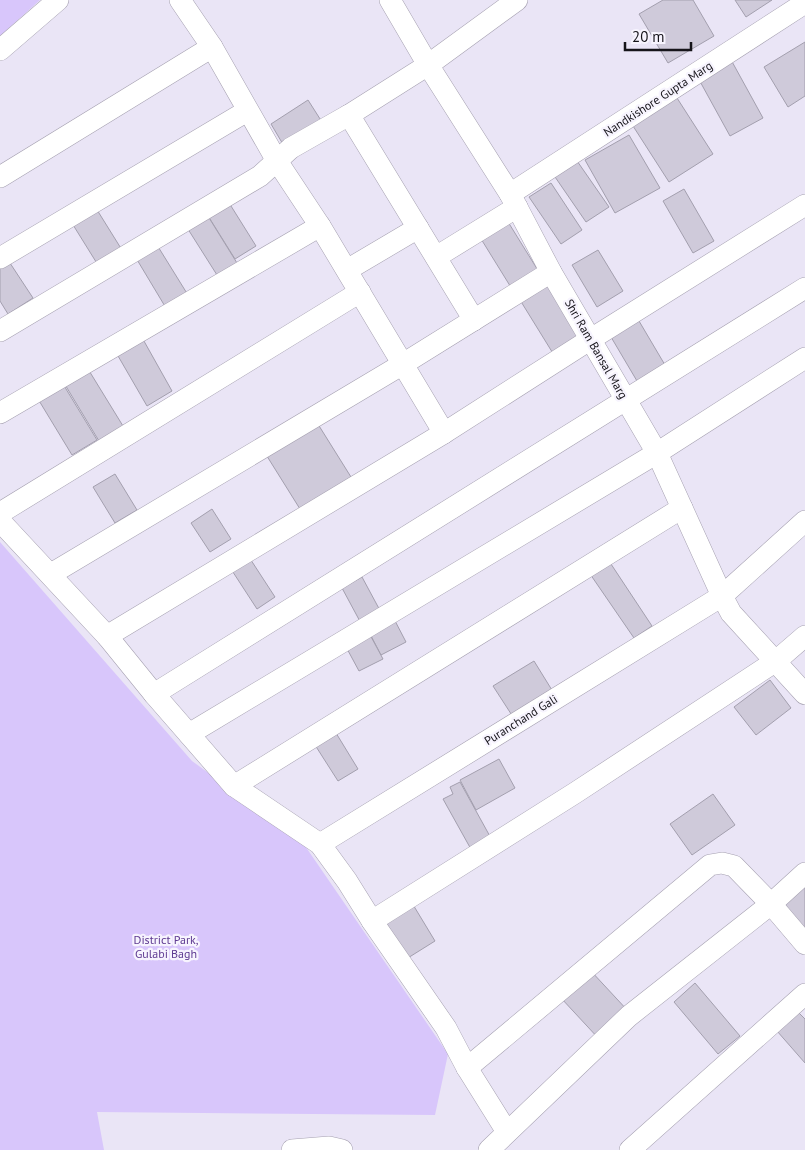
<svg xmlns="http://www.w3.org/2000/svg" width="805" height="1150" viewBox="0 0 805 1150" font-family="'PT Sans',sans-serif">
  <rect width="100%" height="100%" fill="#eae5f6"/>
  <g fill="#d8c6fb">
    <polygon points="0,0 40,0 0,36"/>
    <polygon points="0,542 192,761 301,840 448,1054 435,1115 97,1112 104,1150 0,1150"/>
  </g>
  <g fill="#cfcada" stroke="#a39fae">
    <polygon points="663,0 693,0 714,36 668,63 639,14"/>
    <polygon points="735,0 772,0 746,17"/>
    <polygon points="805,42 805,96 788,107 764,67"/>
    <polygon points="730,58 763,118 730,136 697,76"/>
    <polygon points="677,98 713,154 669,182 633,126"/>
    <polygon points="308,100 322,122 284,146 271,124"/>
    <polygon points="629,135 660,188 615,213 585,160"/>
    <polygon points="575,158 609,207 586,222 553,174"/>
    <polygon points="551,183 582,230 561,244 529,197"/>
    <polygon points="684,189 714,241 693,253 663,201"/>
    <polygon points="226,198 256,246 235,259 205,211"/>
    <polygon points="94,205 122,250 98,265 70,220"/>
    <polygon points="206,213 237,263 217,275 186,226"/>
    <polygon points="505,217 539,272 512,289 478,234"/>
    <polygon points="157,245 188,295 166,308 136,258"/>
    <polygon points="598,250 623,291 597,307 572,265"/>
    <polygon points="6,257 33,298 8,314 0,301 0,261"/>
    <polygon points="546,283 580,338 554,355 520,300"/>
    <polygon points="639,321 665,365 637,381 611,337"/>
    <polygon points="140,334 172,391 147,406 114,349"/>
    <polygon points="88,369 123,426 99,441 64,383"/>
    <polygon points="63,384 97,440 72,455 38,399"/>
    <polygon points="316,421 351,477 300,509 265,453"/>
    <polygon points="115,474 137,510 115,523 93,487"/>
    <polygon points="212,509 231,539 210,552 191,523"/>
    <polygon points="247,554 275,597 257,609 229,566"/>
    <polygon points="607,558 652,626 634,638 588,571"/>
    <polygon points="362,577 383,616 363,627 342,588"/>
    <polygon points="393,617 406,642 381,655 368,630"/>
    <polygon points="369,633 383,659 359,671 345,645"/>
    <polygon points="534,661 555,695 515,720 493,686"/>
    <polygon points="770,680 791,708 756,735 734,707"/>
    <polygon points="336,733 358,769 338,781 315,745"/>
    <polygon points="499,759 515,788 476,810 460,780"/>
    <polygon points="460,782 492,840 472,851 443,799 453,794 450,787"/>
    <polygon points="713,794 735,825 692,855 670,824"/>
    <polygon points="805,886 805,931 783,905"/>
    <polygon points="412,903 435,941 403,961 380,922"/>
    <polygon points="590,970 629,1012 600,1040 561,998"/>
    <polygon points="695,983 740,1036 718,1054 674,1002"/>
    <polygon points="798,1012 805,1019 805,1063 777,1031"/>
  </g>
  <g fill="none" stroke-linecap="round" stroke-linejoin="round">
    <defs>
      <g id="minor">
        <polyline points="180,0 212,47 277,161 320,226 444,433 591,339 805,205"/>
        <polyline points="390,0 428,65 510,194 551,272 657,453 722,596 731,613 805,694"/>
        <polyline points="0,50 58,0"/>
        <polyline points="349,115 474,320"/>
        <polyline points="0,177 212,47"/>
        <polyline points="510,194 805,3"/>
        <polyline points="436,257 517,207"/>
        <polyline points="0,258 247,111"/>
        <polyline points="347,270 418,228"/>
        <polyline points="0,331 260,176 291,148 349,115 428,65 517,0"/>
        <polyline points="0,413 320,226"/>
        <polyline points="0,513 360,292"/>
        <polyline points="0,521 107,636 154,694 234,786 320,844 347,881 372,921 446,1028 467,1068 507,1132"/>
        <polyline points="51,574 403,364 551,272"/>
        <polyline points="107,636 444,433"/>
        <polyline points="154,694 805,288"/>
        <polyline points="189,734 657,453 805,358"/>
        <polyline points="234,786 682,508"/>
        <polyline points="320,844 722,596 805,521"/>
        <polyline points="372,921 575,793 776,661 805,636"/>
        <polyline points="467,1068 710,865 722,863 734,866 771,904 805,944"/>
        <polyline points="292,1150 329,1147 342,1150"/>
        <polyline points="489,1150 629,1016 771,904 805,873"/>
        <polyline points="630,1150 805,994"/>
      </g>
    </defs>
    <use href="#minor" stroke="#a6a1b1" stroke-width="22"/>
    <use href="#minor" stroke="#fff" stroke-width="21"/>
  </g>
  <g text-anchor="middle" stroke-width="4.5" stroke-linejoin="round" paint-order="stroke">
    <g font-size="12" fill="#16141a" stroke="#f7f4fe">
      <text transform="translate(658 99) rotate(-33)" y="4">Nandkishore Gupta Marg</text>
      <text transform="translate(596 349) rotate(60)" y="4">Shri Ram Bansal Marg</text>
      <text transform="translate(521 720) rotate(-32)" y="4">Puranchand Gali</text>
    </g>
    <g font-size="12" fill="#5f3b92" stroke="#f7f4fe">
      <text x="166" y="944">District Park,<tspan x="166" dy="14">Gulabi Bagh</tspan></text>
    </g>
  </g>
  <path d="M625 42v8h66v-8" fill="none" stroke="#16141a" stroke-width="2.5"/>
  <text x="632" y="42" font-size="15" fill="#16141a" stroke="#f7f4fe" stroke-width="4" paint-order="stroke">20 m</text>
</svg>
